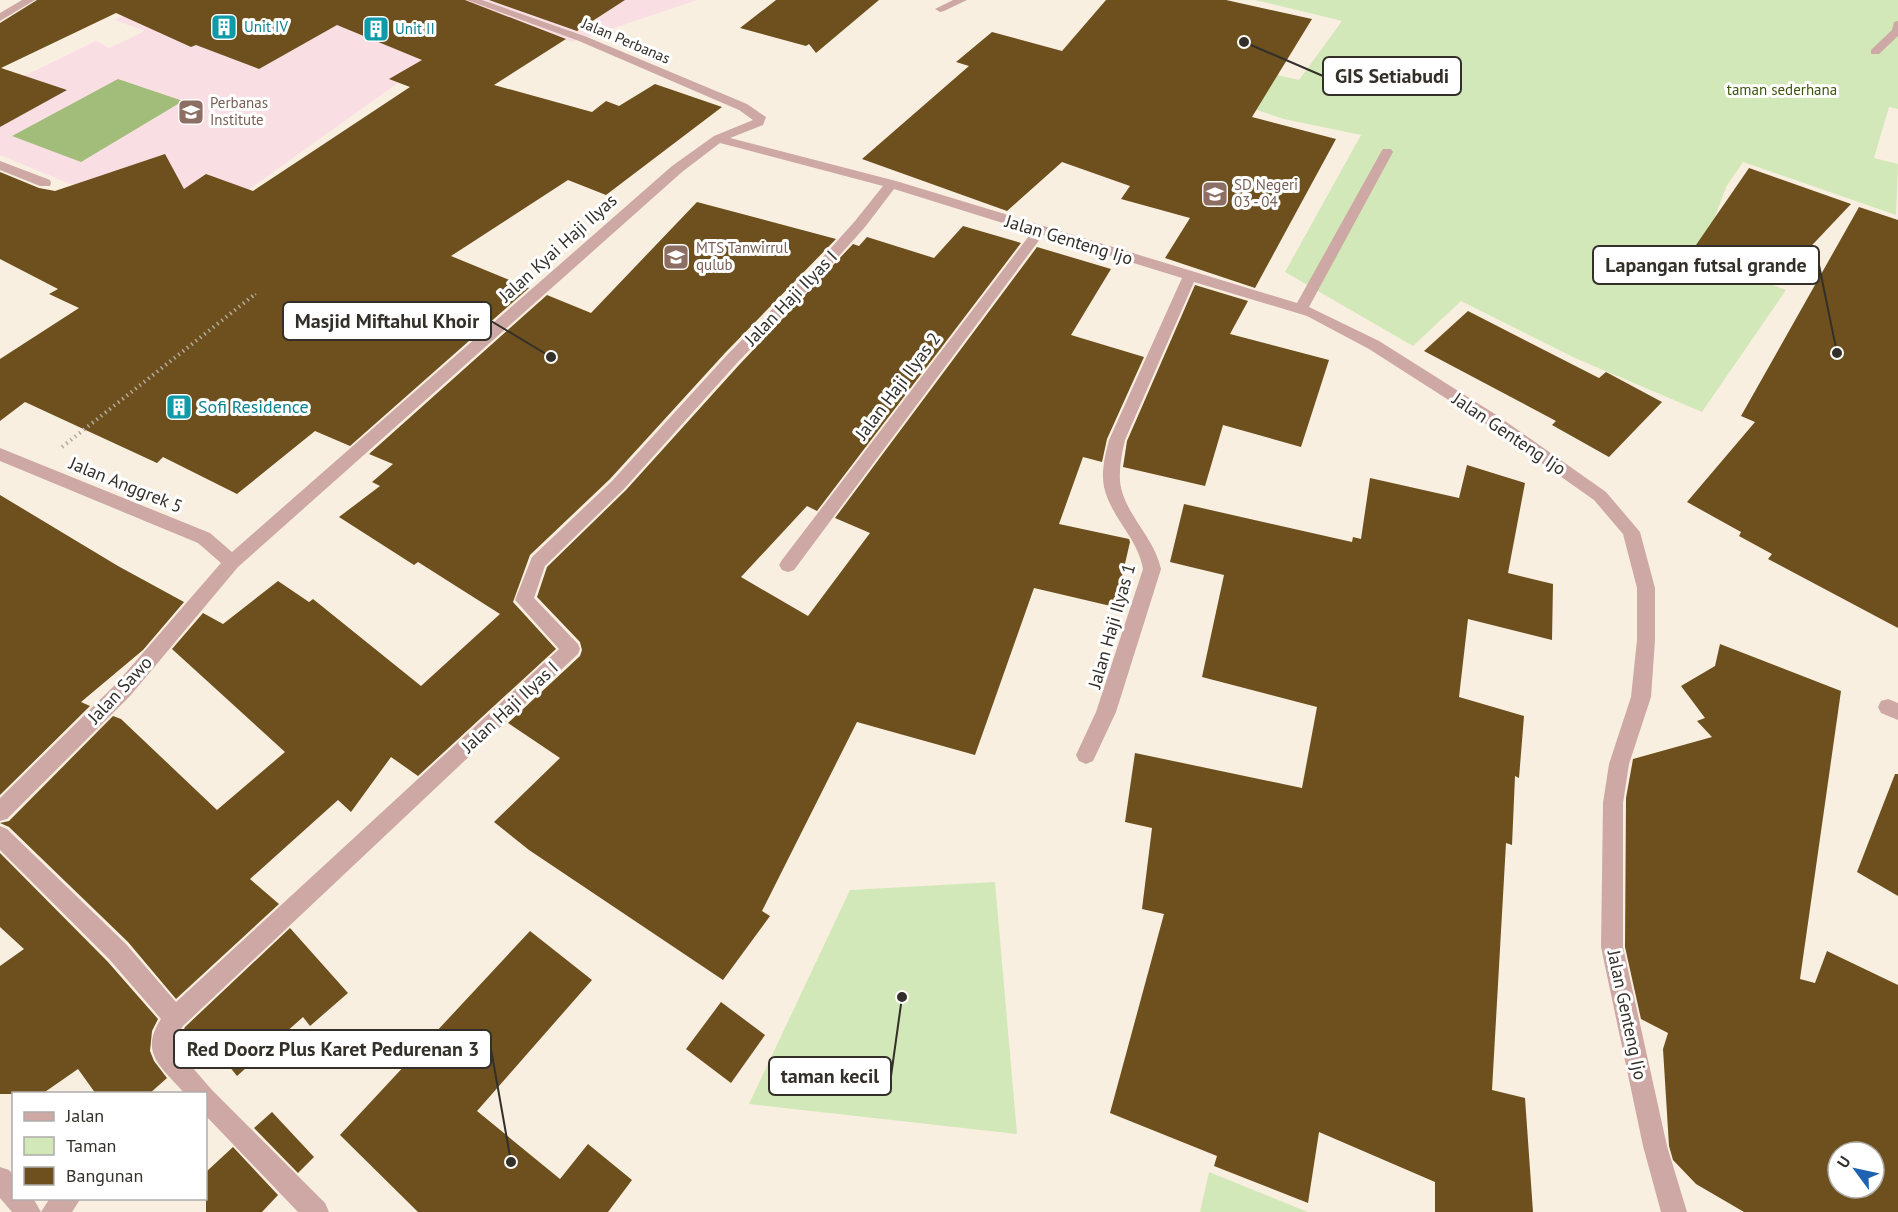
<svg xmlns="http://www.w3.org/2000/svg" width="1898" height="1212" viewBox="0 0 1898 1212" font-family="'PT Sans',sans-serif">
  <rect width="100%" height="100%" fill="#f9efe0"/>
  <polygon fill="#f9dfe4" points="157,0 697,0 572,42 505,21 405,78 188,233 0,155 0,125 5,85 96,41 109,48 145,31 114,20"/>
  <g fill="#d3e8b8">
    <polygon points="1255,0 1898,0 1898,109 1889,107 1874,158 1898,164 1896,215 1743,162 1726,187 1700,257 1786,290 1702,412 1575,358 1461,301 1413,346 1285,272 1361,135 1284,119 1135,70 1150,47 1299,80 1342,21"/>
    <polygon points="995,882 1017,1134 749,1104 850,890"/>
    <polygon points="1209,1172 1308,1212 1200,1212"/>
  </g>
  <polygon fill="#a2bd79" points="118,79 183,101 81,162 12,136"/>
  <g fill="#6d501d" fill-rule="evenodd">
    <polygon points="37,0 465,0 566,39 494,85 592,112 606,101 619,106 655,84 722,107 606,195 568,180 451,256 529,288 350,446 315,431 237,494 163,457 157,463 25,402 0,421 0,359 79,308 49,294 58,289 0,259 0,172 39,188 55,191 165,154 184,189 206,174 253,191 410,87 389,79 422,60 337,25 259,69 196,45 191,47 116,13 1,68 67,90 0,127 0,23"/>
    <polygon points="489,0 625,0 577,31"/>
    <polygon points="776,0 879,0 816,53 809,44 806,46 740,28"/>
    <polygon points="1106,0 1226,0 1312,19 1252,117 1336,139 1255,288 1165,258 1190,218 1121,199 1130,186 1062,162 1007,211 862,159 969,66 956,62 992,32 1062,51"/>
    <polygon points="1749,168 1851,204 1781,278 1696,245"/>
    <polygon points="697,202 836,239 725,353 610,479 530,555 513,602 556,649 418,776 391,757 351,812 338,800 250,879 279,904 176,999 128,942 9,827 0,823 9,821 113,716 121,719 217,810 285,752 172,649 203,613 223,624 278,581 309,602 313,599 421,686 500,614 418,562 414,565 339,517 380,486 372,482 393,464 369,454 547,295 591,313"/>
    <polygon points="1859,207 1898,220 1898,628 1768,559 1772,554 1739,536 1741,532 1687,502 1755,422 1741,416"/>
    <polygon points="963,226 1021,243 817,511 807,506 741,577 808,616 870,533 835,518 1037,247 1111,269 1071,335 1144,357 1107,439 1102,462 1083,457 1059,524 1129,539 1130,542 1115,607 1034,588 975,755 857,722 762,911 770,916 723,980 529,850 494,822 560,758 508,723 580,656 582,650 580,642 537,597 547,567 626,490 739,365 853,244 859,246 867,237 934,258"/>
    <polygon points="1195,285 1248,301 1230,334 1329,360 1301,447 1223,425 1205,486 1123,467 1127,441"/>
    <polygon points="1468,311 1599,378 1606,372 1662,402 1609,457 1552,425 1556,421 1424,351"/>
    <polygon points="1467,465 1525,483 1508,573 1553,584 1552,640 1468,619 1459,697 1524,716 1519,778 1515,776 1512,845 1506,843 1492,1090 1525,1098 1533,1212 1435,1212 1435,1182 1319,1132 1308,1203 1214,1166 1217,1156 1110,1113 1164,914 1142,909 1152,828 1125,822 1135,753 1302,788 1317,707 1202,677 1224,575 1170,562 1184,504 1352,542 1353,537 1361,539 1370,478 1459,498"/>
    <polygon points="0,495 118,566 184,602 143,650 81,702 90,706 0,795"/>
    <path d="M1720,644l121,47 -41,288 15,4 12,-32 71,34v227h-154l-48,-28 -23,-24 -4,-14 -6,-97 5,-16 -27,-14 -16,-72 1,-149 7,-39 79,-22 -15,-16 8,-3 -24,-32 34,-20zM1838,1152h36v36h-36z"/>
    <polygon points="1895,774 1898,774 1898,896 1857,872"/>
    <polygon points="0,853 108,962 158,1019 152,1031 150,1051 154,1061 167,1078 149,1094 96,1094 78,1069 42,1094 0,1094 0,966 24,949 0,927"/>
    <polygon points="290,928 348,993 310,1026 303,1017 237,1076 209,1041 188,1059 176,1045 185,1027"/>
    <polygon points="530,931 592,980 477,1111 560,1179 588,1144 632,1180 608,1212 418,1212 340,1135"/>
    <polygon points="721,1002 765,1035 731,1083 686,1049"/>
    <polygon points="272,1112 314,1157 298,1173 254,1128"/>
    <polygon points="233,1147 278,1195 262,1212 206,1212 206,1172"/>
  </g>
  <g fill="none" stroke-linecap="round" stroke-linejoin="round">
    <polyline stroke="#b2aa9e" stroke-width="2" stroke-dasharray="1 3" stroke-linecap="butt" points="252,297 256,294"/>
    <polyline stroke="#b2aa9e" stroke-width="4" stroke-dasharray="1.5 4" stroke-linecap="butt" points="62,447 254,295"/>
    <g fill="#cda8a4" fill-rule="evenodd">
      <polygon points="953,0 967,0 944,11 940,12 935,9"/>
      <polygon points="1898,21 1898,36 1879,54 1871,54 1871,50 1892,30 1894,22"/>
    </g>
    <g fill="#cda8a4" fill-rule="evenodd">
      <polygon points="22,0 35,0 0,21 0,13"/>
      <path d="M467,0h15l105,37 160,67 19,13 -3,8 -33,13 166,43 401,122 84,-151 2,-3h8l2,3 -84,155 70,34 119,75 108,76 34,40 15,56v52l-4,57 -22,67 -6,39v144l44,199 20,66h-26l-18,-66 -42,-199 2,-144 6,-39 22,-67 6,-57v-52l-14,-54 -29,-34 -108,-76 -117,-75 -62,-33 -113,-34 -69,158c-3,13 -6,27 -5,41 3,32 34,55 41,88l-45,143 -23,49 -7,3 -7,-3 -3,-6 20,-43 47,-143c-5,-31 -32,-51 -39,-82 -3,-15 1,-32 5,-47l73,-162 -139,-43 -249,335 -6,2 -6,-2 -3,-5 3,-5 250,-328 -138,-43 -29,38 -42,47 -86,89 -113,126 -79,77 -11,32 44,46 2,5 -2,5 -395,372 -8,13 -1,7 37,43 114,114 4,9h-31l-92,-96v-22h-21c-22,-26 -47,-40 -24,-75l-51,-59 -110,-110v-24l7,3 119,115 50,58 383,-353 -44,-49 17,-43 80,-76 115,-126 86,-87 42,-47 28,-35 -163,-43 -38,29 -444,395 -108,129 -123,123 -7,2v-23l116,-114 105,-121 -23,-20 -198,-82v-13l210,85 22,19 440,-386 42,-30 39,-16 -14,-10 -160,-69z"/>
      <polygon points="0,161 50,180 51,183 50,186 40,186 0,170"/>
      <polygon points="1888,699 1898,703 1898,720 1881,713 1878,707 1881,701"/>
      <polygon points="0,1167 9,1170 14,1176 14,1198 33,1198 41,1212 12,1212 0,1198"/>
      <polygon points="50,1198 81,1198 72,1212 41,1212"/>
    </g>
  </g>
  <defs>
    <symbol id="building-square" viewBox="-11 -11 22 22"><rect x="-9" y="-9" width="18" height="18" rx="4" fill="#0f9aa8" stroke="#fff"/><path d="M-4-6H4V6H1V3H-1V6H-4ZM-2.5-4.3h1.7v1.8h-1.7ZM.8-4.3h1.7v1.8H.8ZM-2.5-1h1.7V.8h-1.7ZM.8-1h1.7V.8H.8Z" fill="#fff"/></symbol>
    <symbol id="university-square" viewBox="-11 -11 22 22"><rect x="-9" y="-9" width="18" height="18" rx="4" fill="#8d6e63" stroke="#fff"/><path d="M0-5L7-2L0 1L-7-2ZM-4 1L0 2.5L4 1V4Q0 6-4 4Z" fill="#fff"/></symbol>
    <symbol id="school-square" viewBox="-11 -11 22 22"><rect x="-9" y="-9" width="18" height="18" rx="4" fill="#8d6e63" stroke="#fff"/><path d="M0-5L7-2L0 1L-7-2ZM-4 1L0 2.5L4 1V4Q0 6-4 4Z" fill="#fff"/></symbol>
  </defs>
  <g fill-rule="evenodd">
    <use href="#building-square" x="209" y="12" width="30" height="30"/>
    <use href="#building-square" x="361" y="14" width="30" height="30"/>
    <use href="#university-square" x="176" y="97" width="30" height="30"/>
    <use href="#school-square" x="1200" y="179" width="30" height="30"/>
    <use href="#school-square" x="661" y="242" width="30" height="30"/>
    <use href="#building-square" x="164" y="392" width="30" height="30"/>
  </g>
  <g text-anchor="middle" stroke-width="6" stroke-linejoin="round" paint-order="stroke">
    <g font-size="15" fill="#0d838f" stroke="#fff" text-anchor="start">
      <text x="244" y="32">Unit IV</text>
      <text x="395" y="34">Unit II</text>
    </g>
    <g font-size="15" fill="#332f29" stroke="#fff">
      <text transform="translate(626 41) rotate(23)" y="5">Jalan Perbanas</text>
    </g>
    <g font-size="15" fill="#3e5609" stroke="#fff">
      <text x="1782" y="95">taman sederhana</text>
    </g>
    <g font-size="15" fill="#785e54" stroke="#fff" text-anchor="start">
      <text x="210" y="108">Perbanas<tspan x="210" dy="17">Institute</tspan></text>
      <text x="1234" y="190">SD Negeri<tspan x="1234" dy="17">03 - 04</tspan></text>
      <text x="696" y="253">MTS Tanwirrul<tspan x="696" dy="17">qulub</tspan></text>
    </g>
    <g font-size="18" fill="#332f29" stroke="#fff">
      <text transform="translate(1069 240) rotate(17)" y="6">Jalan Genteng Ijo</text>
      <text transform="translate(558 248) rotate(-42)" y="6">Jalan Kyai Haji Ilyas</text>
      <text transform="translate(791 298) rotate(-46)" y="6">Jalan Haji Ilyas I</text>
      <text transform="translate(898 386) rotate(-53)" y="6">Jalan Haji Ilyas 2</text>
      <text transform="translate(1509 434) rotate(34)" y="6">Jalan Genteng Ijo</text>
      <text transform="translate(126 485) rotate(22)" y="6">Jalan Anggrek 5</text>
      <text transform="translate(1112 626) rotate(-74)" y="6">Jalan Haji Ilyas 1</text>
      <text transform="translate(120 690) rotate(-47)" y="6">Jalan Sawo</text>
      <text transform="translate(510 707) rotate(-43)" y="6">Jalan Haji Ilyas I</text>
      <text transform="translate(1627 1015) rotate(78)" y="6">Jalan Genteng Ijo</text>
    </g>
    <g font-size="18" fill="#0d838f" stroke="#fff" text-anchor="start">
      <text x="198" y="413">Sofi Residence</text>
    </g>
  </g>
  <path fill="none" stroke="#332f29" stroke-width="2" d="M1244 42L1323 76M1837 353L1819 265M551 357L491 321M511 1162L491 1049M902 997L891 1076"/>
  <g fill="#332f29" stroke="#fff" stroke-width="2">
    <circle cx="1244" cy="42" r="6"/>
    <circle cx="1837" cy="353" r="6"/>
    <circle cx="551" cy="357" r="6"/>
    <circle cx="511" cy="1162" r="6"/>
    <circle cx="902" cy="997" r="6"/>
  </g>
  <g fill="#fff" stroke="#332f29" stroke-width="2">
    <rect x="1323" y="57" width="138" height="38" rx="6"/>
    <rect x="1593" y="246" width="226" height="38" rx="6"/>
    <rect x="283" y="302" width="208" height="38" rx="6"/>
    <rect x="174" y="1030" width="317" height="38" rx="6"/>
    <rect x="769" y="1057" width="122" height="38" rx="6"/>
  </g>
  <g font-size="20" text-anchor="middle" font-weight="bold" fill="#332f29">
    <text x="1392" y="83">GIS Setiabudi</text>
    <text x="1706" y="272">Lapangan futsal grande</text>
    <text x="387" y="328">Masjid Miftahul Khoir</text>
    <text x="333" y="1056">Red Doorz Plus Karet Pedurenan 3</text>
    <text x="830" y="1083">taman kecil</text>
  </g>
  <rect x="12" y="1092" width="195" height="108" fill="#ffffff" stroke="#adaca9" stroke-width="1.5"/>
  <rect x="24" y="1112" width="30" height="9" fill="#cda8a4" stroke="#adaca9" stroke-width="1.5"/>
  <text x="66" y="1122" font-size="18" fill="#332f29">Jalan</text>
  <rect x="24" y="1137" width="30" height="18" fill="#d3e8b8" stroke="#adaca9" stroke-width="1.5"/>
  <text x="66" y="1152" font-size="18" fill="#332f29">Taman</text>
  <rect x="24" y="1167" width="30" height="18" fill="#6d501d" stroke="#adaca9" stroke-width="1.5"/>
  <text x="66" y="1182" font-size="18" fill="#332f29">Bangunan</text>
  <g transform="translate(1856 1170) rotate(303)"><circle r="28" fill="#ffffff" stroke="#adaca9" stroke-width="1.5"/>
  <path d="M0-4.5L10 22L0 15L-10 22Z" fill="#1f62b2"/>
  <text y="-9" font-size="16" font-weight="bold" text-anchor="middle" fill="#332f29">U</text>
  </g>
</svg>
